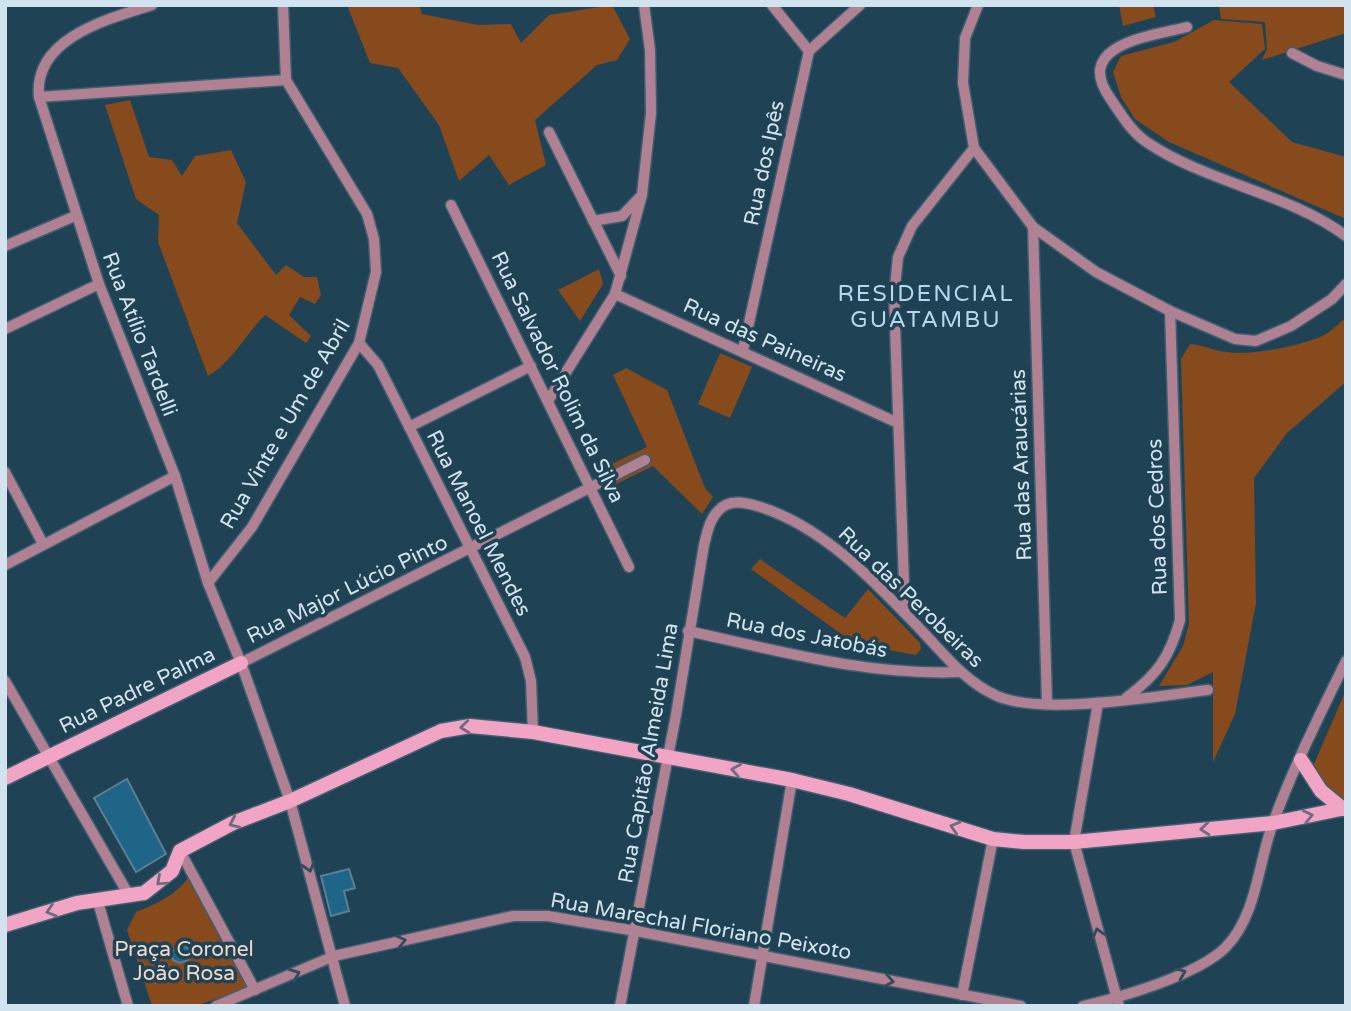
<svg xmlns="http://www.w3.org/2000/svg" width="1351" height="1011" viewBox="0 0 1351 1011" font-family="'Varela Round',sans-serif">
  <rect width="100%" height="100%" fill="#1f4254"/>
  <g fill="#874a1d">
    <polygon points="347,5 419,5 422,14 478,25 511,24 521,43 549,15 612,5 630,39 617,60 597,65 535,120 546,165 509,185 489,155 459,181 439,125 398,68 370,63"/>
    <polygon points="1119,5 1153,5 1156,17 1123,26"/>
    <polygon points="1219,5 1346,5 1346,33 1262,60 1267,49 1265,22 1221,19"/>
    <polygon points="1214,20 1262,24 1265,49 1229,82 1292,142 1346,157 1346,219 1169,142 1135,119 1121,97 1113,72 1121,56 1174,42"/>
    <path d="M130,100l19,57 23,3 10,16 13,-20 36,-6 15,32 -9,41 39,52 10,-10 18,12h13l4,18 -6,9 -15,-7 -11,18 22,21 -5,7 -41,-28c-20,20 -33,47 -57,61l-50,-134 1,-27 -23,-16 -31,-94z"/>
    <polygon points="599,269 603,284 580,321 558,290"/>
    <path d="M1346,318v64l-59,51 -33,45 2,125 -21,111 -22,48v-90l-26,13 -28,1 24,-40 6,-22 -8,-265 9,-15c14,1 24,7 37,8 23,4 83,-7 102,-20 6,-4 11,-10 17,-14z"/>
    <polygon points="720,353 752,367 730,418 698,404"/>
    <polygon points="626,368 667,390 705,488 713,497 702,514 653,466 604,490 595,472 647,447 613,375"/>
    <polygon points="760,559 845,618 868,589 920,643 921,649 916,655 855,644 751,569"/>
    <polygon points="1346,690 1346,800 1337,800 1311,771"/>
    <path d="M189,877l61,110 -54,19h-44l-25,-76 9,-18c20,-8 40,-17 53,-35z"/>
  </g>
  <g fill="#1e6587" stroke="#5a7e92" stroke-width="2">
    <polygon points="127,779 166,854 136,872 94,798"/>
    <polygon points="349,869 355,888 344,891 349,911 331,916 321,876"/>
    <polygon points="180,946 186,947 191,953 188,960 180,963 173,960 171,952"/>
  </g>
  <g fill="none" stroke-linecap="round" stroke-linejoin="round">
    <defs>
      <g id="street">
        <path d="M152,5c-44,14 -119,33 -113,92l60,187 76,192 33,107 33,80 49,138 55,205"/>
        <polyline points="772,5 809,51"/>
        <polyline points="978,5 965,38 963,83 974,148 1033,227 1096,272 1170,311 1235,339 1256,341 1291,326 1332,299 1346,284"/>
        <path d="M1187,27c-35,9 -115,17 -77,71 11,16 21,34 38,45 58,39 142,51 198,93"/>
        <polyline points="1292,53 1317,66 1346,75"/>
        <polyline points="39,97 286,80"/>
        <polyline points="549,132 621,276"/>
        <polyline points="451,205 629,567"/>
        <polyline points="593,221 622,216 640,197"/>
        <polyline points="1033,227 1047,702"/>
        <polyline points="5,246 75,216"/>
        <polyline points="615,294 898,423"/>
        <polyline points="5,329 99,284"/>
        <polyline points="359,343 378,365 525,657 531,681 533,732"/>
        <polyline points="743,350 809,51 860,5"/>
        <polyline points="548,401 615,294 642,195 651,113 650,50 644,5"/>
        <polyline points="409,427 531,366"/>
        <polyline points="5,472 43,544"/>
        <polyline points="5,565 175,476"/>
        <polyline points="208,583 252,527 359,343 376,272 374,239 367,214 286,80 283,5"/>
        <polyline points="905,613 894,296 898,257 912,226 974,148"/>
        <path d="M688,631c91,20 180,45 273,41"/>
        <polyline points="241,663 645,460"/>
        <polyline points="5,681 130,897"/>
        <path d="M1126,698c31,-23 44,-41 54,-78l-10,-309"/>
        <polyline points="1098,703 1074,842 1119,1006"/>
        <polyline points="180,851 255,990"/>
        <polyline points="98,902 128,1006"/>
        <polyline points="962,995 993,839"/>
        <polyline points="216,1006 334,956 513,916 548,916 636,931 1021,1006"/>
        <path d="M620,1006l56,-291 28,-170c3,-11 5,-25 14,-34 10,-12 26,-9 39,-5 65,19 118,76 164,124 23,24 44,52 76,66 46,20 160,0 211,-6"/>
        <polyline points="754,1006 792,780"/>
        <path d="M1083,1006c39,-9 115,-31 143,-59 31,-32 32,-84 47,-124 20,-55 47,-109 73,-162"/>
      </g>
      <g id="secondary">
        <polyline points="1301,760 1321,791 1343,809"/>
        <polyline points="5,778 241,663"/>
        <polyline points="5,925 77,903 144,893 172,871 180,851 233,823 290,801 441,731 470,726 533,732 792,780 849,794 993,839 1024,842 1074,842 1273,823 1346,808"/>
      </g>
    </defs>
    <use href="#street" stroke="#3f5f70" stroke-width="13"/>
    <use href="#secondary" stroke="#3f5f70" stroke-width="17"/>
    <use href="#street" stroke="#b08093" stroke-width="10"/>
    <use href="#secondary" stroke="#f1a4c3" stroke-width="14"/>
  </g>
  <defs><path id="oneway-chevron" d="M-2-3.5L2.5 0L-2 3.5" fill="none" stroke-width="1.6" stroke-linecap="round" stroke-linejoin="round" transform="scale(1.75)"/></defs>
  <g stroke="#736980">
    <use href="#oneway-chevron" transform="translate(465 727) rotate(174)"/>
    <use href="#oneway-chevron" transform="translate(736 770) rotate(-170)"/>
    <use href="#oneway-chevron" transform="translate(1308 816) rotate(-12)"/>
    <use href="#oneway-chevron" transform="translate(234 823) rotate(156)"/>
    <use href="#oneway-chevron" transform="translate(955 827) rotate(-163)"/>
    <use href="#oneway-chevron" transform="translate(1205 829) rotate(175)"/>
    <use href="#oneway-chevron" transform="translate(161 881) rotate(138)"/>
    <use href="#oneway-chevron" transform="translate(51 911) rotate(163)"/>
  </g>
  <g stroke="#354b5d">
    <use href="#oneway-chevron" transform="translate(309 867) rotate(74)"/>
    <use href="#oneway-chevron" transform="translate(1098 933) rotate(-106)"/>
    <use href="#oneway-chevron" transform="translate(401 941) rotate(-13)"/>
    <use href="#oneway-chevron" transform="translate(1181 973) rotate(-22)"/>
    <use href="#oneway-chevron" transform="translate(295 974) rotate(-22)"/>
    <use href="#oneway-chevron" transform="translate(889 981) rotate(11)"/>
  </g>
  <g text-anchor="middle" stroke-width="7" stroke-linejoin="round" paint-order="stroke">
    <g font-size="21" fill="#d0e3ee" stroke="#1f4254">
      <text transform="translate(764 163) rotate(-78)" y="7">Rua dos Ipês</text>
      <text transform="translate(140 334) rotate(69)" y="7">Rua Atílio Tardelli</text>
      <text transform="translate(765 340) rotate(24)" y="7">Rua das Paineiras</text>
      <text transform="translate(558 377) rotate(64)" y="7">Rua Salvador Rolim da Silva</text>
      <text transform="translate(285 424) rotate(-60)" y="7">Rua Vinte e Um de Abril</text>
      <text transform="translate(1021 465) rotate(-92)" y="7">Rua das Araucárias</text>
      <text transform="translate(1157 517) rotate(-92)" y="7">Rua dos Cedros</text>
      <text transform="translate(479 523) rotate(63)" y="7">Rua Manoel Mendes</text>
      <text transform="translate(347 589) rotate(-26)" y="7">Rua Major Lúcio Pinto</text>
      <text transform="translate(911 597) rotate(44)" y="7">Rua das Perobeiras</text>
      <text transform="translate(807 635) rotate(11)" y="7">Rua dos Jatobás</text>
      <text transform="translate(137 690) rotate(-26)" y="7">Rua Padre Palma</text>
      <text transform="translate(648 753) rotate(-80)" y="7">Rua Capitão Almeida Lima</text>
      <text transform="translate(701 926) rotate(10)" y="7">Rua Marechal Floriano Peixoto</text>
    </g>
    <g font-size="21" fill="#f2d9c9" stroke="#1f4254">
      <text x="184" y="956">Praça Coronel<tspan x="184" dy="24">João Rosa</tspan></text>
    </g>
    <g font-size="23" letter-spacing="2" fill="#b3d9ef" stroke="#1f4254">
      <text x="926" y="301">RESIDENCIAL<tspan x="926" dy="26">GUATAMBU</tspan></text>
    </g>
  </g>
  <rect width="1351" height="1011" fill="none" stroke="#d0e3ee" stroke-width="14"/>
</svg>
